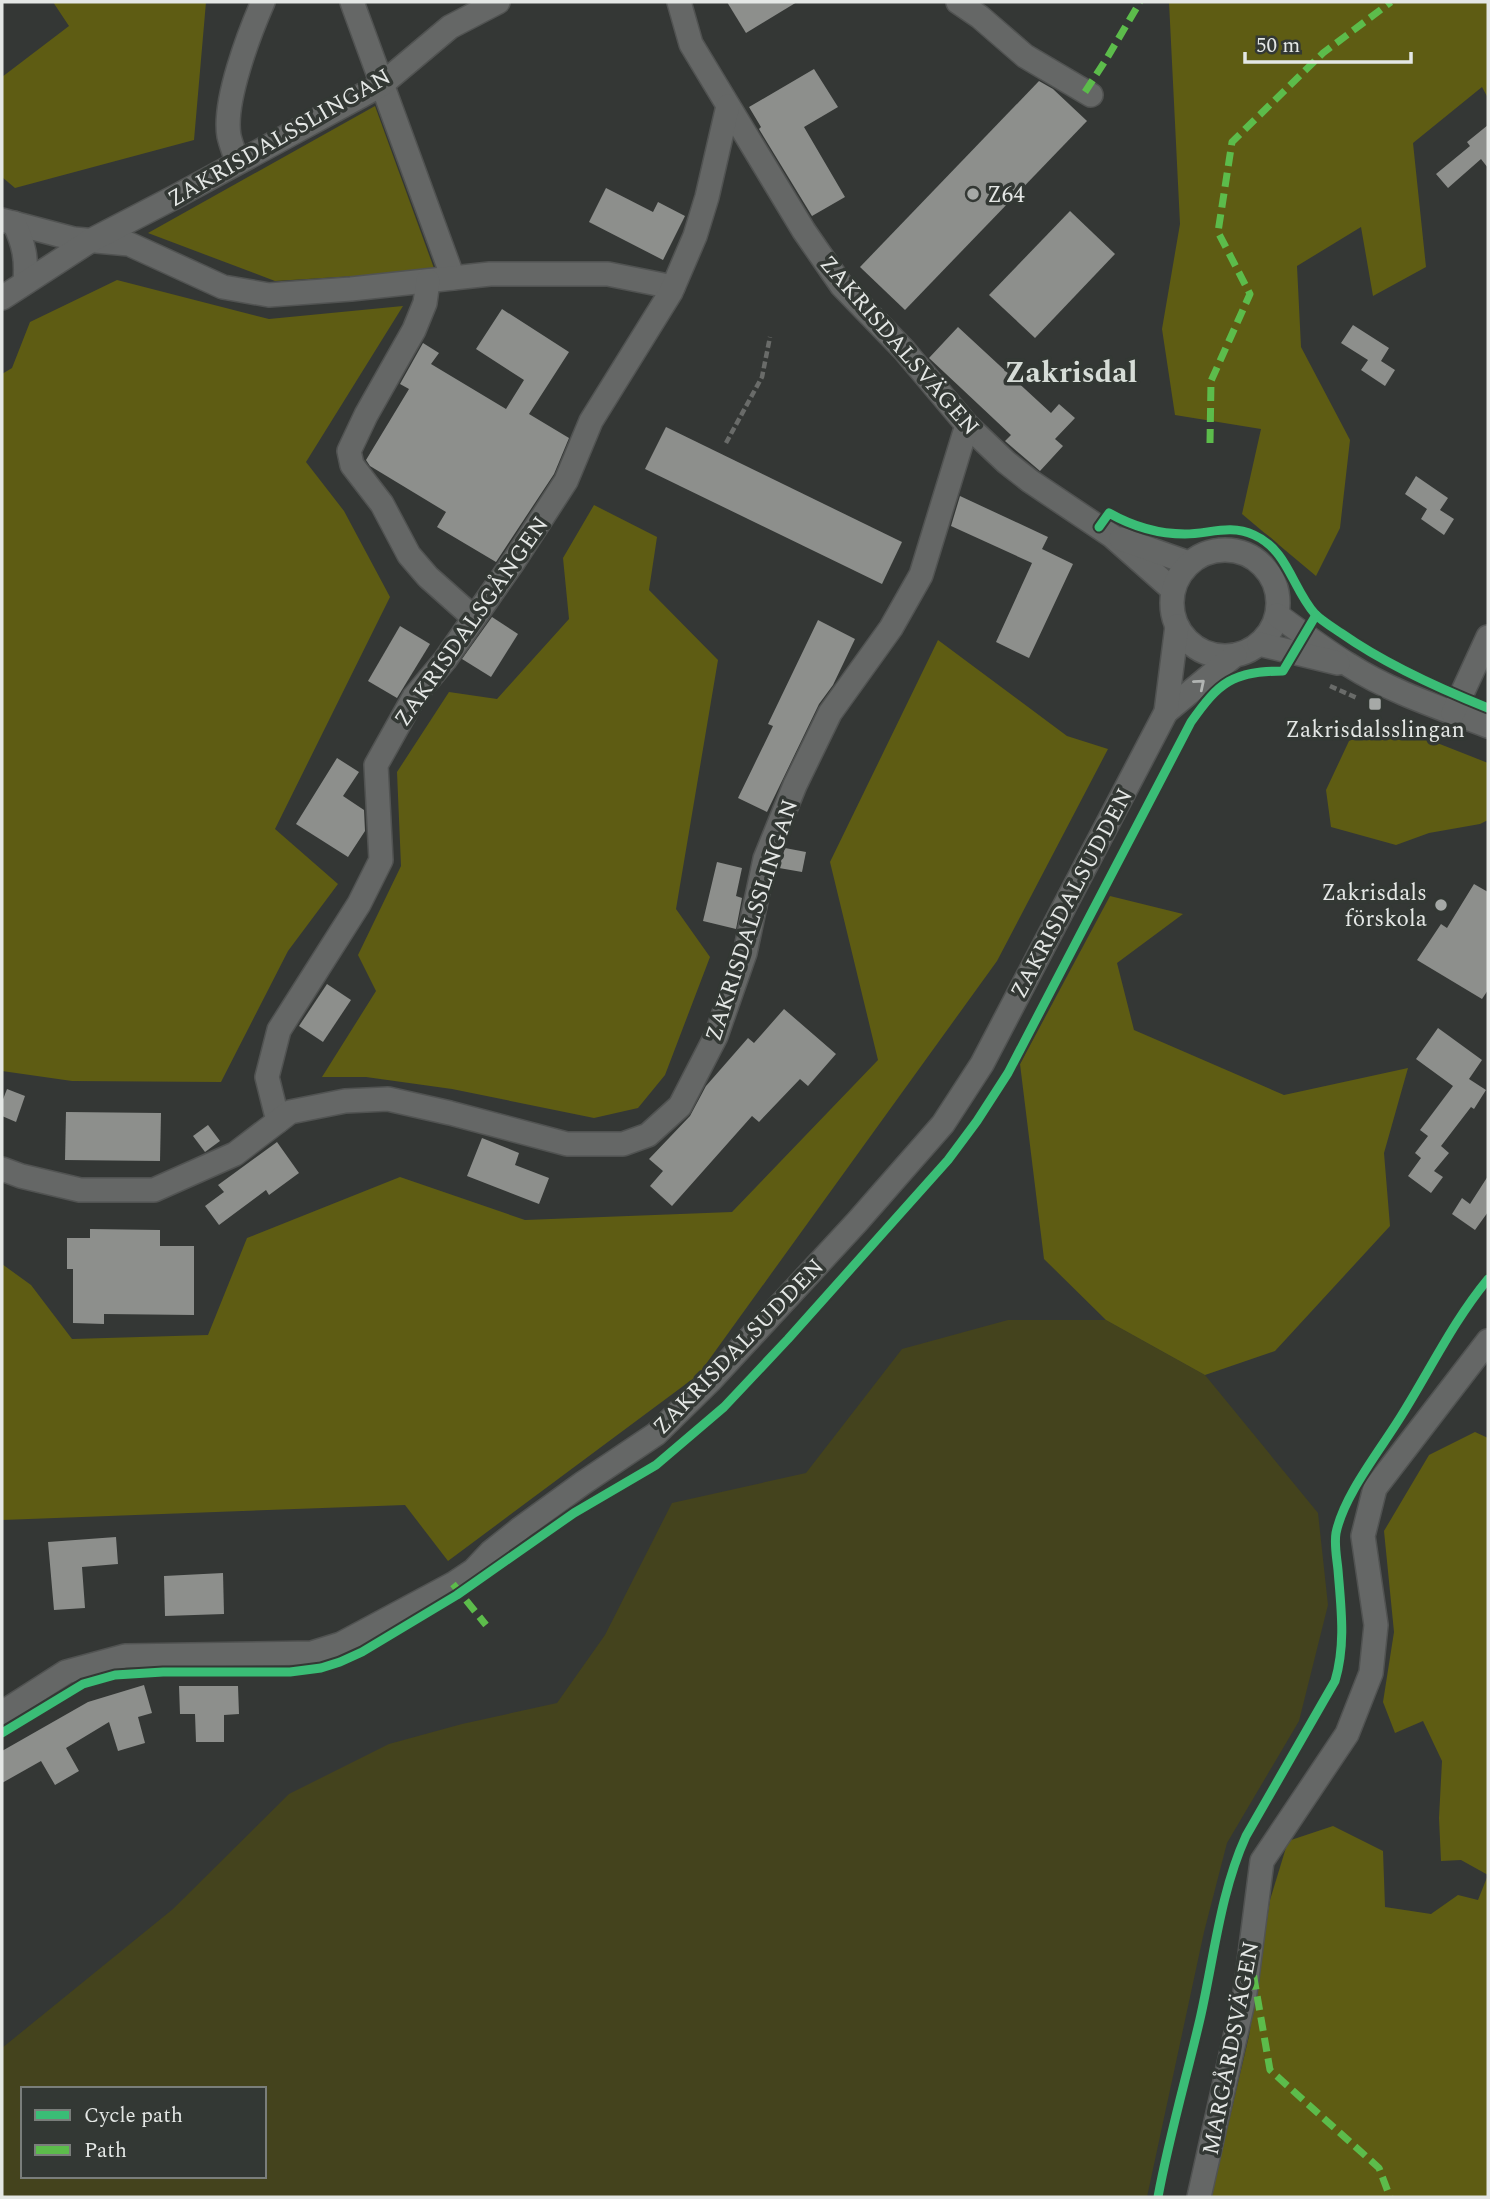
<svg xmlns="http://www.w3.org/2000/svg" width="1490" height="2199" viewBox="0 0 1490 2199" font-family="Spectral,serif">
  <rect width="100%" height="100%" fill="#343735"/>
  <path fill="#44431d" fill-rule="evenodd" d="M1008,1320h98l99,55 113,138 10,92 -29,116 -72,122 -23,89 -57,265h-1145v-149l171,-139 116,-115 100,-50 73,-20 95,-21 48,-68 67,-132 134,-30 96,-124zM23,2089h241v87h-241z"/>
  <g fill="#5e5c13">
    <polygon points="53,2 206,2 194,140 15,188 2,177 2,77 69,26"/>
    <polygon points="1169,2 1488,2 1488,98 1482,87 1413,143 1426,267 1373,296 1361,227 1297,266 1301,347 1350,440 1340,528 1316,576 1242,514 1261,429 1175,415 1162,329 1180,224"/>
    <polygon points="375,106 435,271 275,281 148,233"/>
    <polygon points="117,280 269,319 403,306 306,462 344,511 390,597 275,829 338,884 288,951 221,1082 72,1081 2,1071 2,374 12,368 30,322"/>
    <polygon points="594,505 657,537 649,590 718,660 676,909 710,957 665,1075 638,1108 594,1118 452,1089 366,1077 322,1077 376,991 358,955 401,866 397,772 449,692 497,699 569,619 563,558"/>
    <polygon points="938,640 1067,736 1108,749 997,961 698,1375 448,1561 405,1505 2,1520 2,1264 31,1285 72,1339 208,1335 247,1238 400,1177 525,1220 732,1212 878,1060 830,862"/>
    <polygon points="1389,724 1488,763 1488,820 1480,824 1429,833 1396,845 1331,827 1326,790 1349,741"/>
    <polygon points="1110,896 1183,914 1117,963 1134,1030 1284,1095 1408,1068 1384,1153 1390,1226 1275,1351 1205,1375 1106,1320 1044,1259 1020,1064"/>
    <polygon points="1475,1432 1488,1438 1488,1875 1461,1860 1441,1861 1439,1818 1442,1761 1423,1721 1395,1733 1383,1702 1394,1632 1384,1531 1429,1455"/>
    <polygon points="1333,1826 1383,1851 1385,1907 1431,1914 1458,1895 1478,1900 1488,1875 1488,2197 1211,2197 1249,2036 1270,1900 1288,1841"/>
  </g>
  <g fill="#8d8f8c">
    <polygon points="727,2 797,2 746,33"/>
    <polygon points="814,69 838,107 804,127 845,197 812,216 759,129 761,127 749,107"/>
    <polygon points="1039,81 1053,89 1087,121 905,310 860,267"/>
    <polygon points="1488,125 1488,168 1481,159 1448,188 1436,174 1470,146 1467,142"/>
    <polygon points="606,188 653,212 658,202 685,216 663,260 589,222"/>
    <polygon points="1070,211 1115,254 1035,338 989,295"/>
    <polygon points="502,309 569,352 529,414 569,438 554,474 496,562 437,527 446,512 370,466 366,460 409,389 400,384 423,343 439,353 431,364 506,409 524,380 476,349"/>
    <polygon points="1353,325 1389,348 1381,361 1395,370 1385,386 1361,370 1368,360 1341,343"/>
    <polygon points="958,327 1051,413 1059,404 1075,418 1055,439 1063,446 1040,471 1005,441 1011,435 929,358"/>
    <polygon points="666,427 902,542 882,584 645,469"/>
    <polygon points="1416,476 1448,498 1440,510 1454,519 1444,535 1421,519 1427,509 1405,494"/>
    <polygon points="960,496 1048,537 1042,549 1073,564 1029,658 996,642 1032,563 951,526"/>
    <polygon points="492,617 518,634 491,677 462,659"/>
    <polygon points="818,620 855,639 833,685 819,704 767,812 738,798 773,726 768,724"/>
    <polygon points="400,626 430,644 397,698 368,681"/>
    <polygon points="337,758 359,772 343,796 364,810 365,831 348,857 296,824"/>
    <polygon points="785,848 806,852 802,872 779,868"/>
    <polygon points="717,862 742,868 736,896 742,898 736,929 703,921"/>
    <polygon points="1474,884 1488,892 1488,990 1482,999 1417,960 1441,924 1447,928"/>
    <polygon points="327,984 351,1000 323,1042 299,1026"/>
    <polygon points="784,1009 836,1054 808,1086 800,1079 759,1122 752,1116 672,1206 650,1186 663,1171 649,1159 690,1116 706,1086 748,1038 754,1043"/>
    <polygon points="1438,1028 1482,1060 1469,1079 1486,1090 1474,1109 1471,1107 1441,1146 1449,1153 1434,1171 1443,1177 1431,1193 1408,1176 1421,1158 1415,1153 1428,1136 1420,1130 1453,1086 1416,1059"/>
    <polygon points="7,1089 25,1096 16,1122 2,1116 2,1102"/>
    <polygon points="66,1112 161,1113 160,1161 65,1160"/>
    <polygon points="208,1125 220,1141 205,1152 193,1136"/>
    <polygon points="482,1138 519,1153 515,1165 549,1178 539,1204 467,1176"/>
    <polygon points="277,1142 299,1173 269,1195 266,1190 219,1225 205,1206 224,1192 218,1185"/>
    <polygon points="1488,1176 1488,1212 1475,1230 1452,1214 1462,1198 1470,1204"/>
    <polygon points="90,1229 160,1230 160,1246 194,1246 194,1315 104,1314 104,1324 73,1323 73,1269 67,1269 67,1238 90,1238"/>
    <polygon points="116,1537 118,1564 82,1567 85,1608 54,1610 48,1542"/>
    <polygon points="223,1573 224,1614 165,1616 164,1576"/>
    <polygon points="144,1685 152,1713 138,1717 145,1743 118,1751 109,1722 66,1748 79,1771 55,1785 41,1761 2,1783 2,1751 88,1702"/>
    <polygon points="179,1686 238,1686 239,1714 224,1715 224,1742 196,1742 195,1714 180,1714"/>
  </g>
  <g fill="none" stroke-linecap="round" stroke-linejoin="round">
    <defs>
      <g id="minor">
        <polyline points="352,2 453,278"/>
        <polyline points="679,2 691,44 804,231 842,286 904,350 967,425 1006,462 1030,481 1112,536 1173,590"/>
        <polyline points="958,2 980,17 1025,56 1091,95"/>
        <path d="M237,162c-2,-8 -6,-17 -8,-26 -6,-34 20,-102 34,-134"/>
        <polyline points="2,220 74,239 129,244 223,287 269,295 351,289 490,274 608,274 673,287"/>
        <path d="M14,223c10,21 13,36 11,59"/>
        <polyline points="428,281 425,303 414,330 366,415 349,451 352,465 382,504 409,555 428,577 474,618"/>
        <polyline points="2,298 90,241 175,197 381,85 450,27 498,2"/>
        <polyline points="1121,539 1189,563"/>
        <circle cx="1225" cy="603" r="53"/>
        <path d="M1277,615c24,17 47,35 72,50 42,27 92,43 139,61"/>
        <polyline points="1259,644 1338,663"/>
        <polyline points="1166,712 1235,655"/>
        <polyline points="1453,713 1488,637"/>
        <polyline points="278,1121 267,1077 279,1030 359,904 381,860 376,765 414,697 445,660 514,561 566,481 591,421 671,292 695,236 707,197 728,106"/>
        <polyline points="2,1169 21,1176 80,1190 154,1190 235,1154 290,1112 345,1101 388,1099 450,1113 567,1144 623,1144 648,1135 680,1106 716,1036 745,953 765,859 795,785 830,713 891,628 921,575 967,425"/>
        <polyline points="2,1713 66,1672 125,1656 312,1653 341,1644 453,1584 474,1570 491,1552 521,1528 583,1483 656,1434 711,1380 857,1222 943,1124 982,1064 1166,712 1177,626"/>
        <polyline points="1199,2197 1245,1993 1262,1861 1347,1734 1371,1673 1376,1625 1363,1536 1375,1488 1488,1341"/>
      </g>
    </defs>
    <use href="#minor" stroke="#515352" stroke-width="26"/>
    <g stroke="#696b69" stroke-width="4.5" stroke-dasharray="7 3.5" stroke-linecap="butt">
      <polyline points="726,443 762,377 770,337"/>
      <polyline points="1330,686 1357,698"/>
    </g>
    <use href="#minor" stroke="#656766" stroke-width="23"/>
    <g stroke="#5cbc4b" stroke-width="7" stroke-dasharray="14 7" stroke-linecap="butt">
      <polyline points="1085,92 1107,58 1140,2"/>
      <polyline points="1210,443 1211,381 1250,294 1218,232 1232,142 1323,53 1391,2"/>
      <polyline points="453,1584 486,1625"/>
      <polyline points="1250,1955 1270,2070 1379,2168 1390,2197"/>
    </g>
    <defs>
      <g id="cycleway">
        <path d="M1099,527l10,-14c23,13 50,21 76,21 24,0 45,-10 69,1 34,15 38,53 61,79 7,7 17,13 26,19 44,31 97,55 147,75"/>
        <path d="M2,1733l81,-49 32,-9 48,-3h127l31,-4 19,-6 22,-10 95,-57 117,-82 82,-48 68,-58 64,-68 160,-179 29,-39 31,-48 183,-351c28,-40 42,-51 92,-51l33,-56"/>
        <path d="M1158,2197c11,-60 28,-118 42,-178 14,-61 20,-126 46,-183l89,-155c11,-37 6,-73 3,-111 -1,-11 -4,-25 -2,-37 8,-39 46,-85 67,-120 28,-45 51,-93 85,-134"/>
      </g>
    </defs>
    <use href="#cycleway" stroke="#333834" stroke-width="13"/>
    <use href="#cycleway" stroke="#3abd76" stroke-width="9"/>
  </g>
  <defs><path id="oneway-chevron" d="M-2-3.5L2.5 0L-2 3.5" fill="none" stroke-width="1.6" stroke-linecap="round" stroke-linejoin="round" transform="scale(1.75)"/></defs>
  <use stroke="#b1b4b2" href="#oneway-chevron" transform="translate(1200 684) rotate(-40)"/>
  <g fill="#a6a9a7" stroke="#333834" stroke-width="2.5">
    <circle cx="973" cy="194" r="7"/>
    <rect x="1368" y="697" width="14" height="14" rx="3.5"/>
    <circle cx="1441" cy="905" r="7"/>
  </g>
  <g text-anchor="middle" stroke-width="7" stroke-linejoin="round" paint-order="stroke">
    <g font-size="23" fill="#e4e7e5" stroke="#333834">
      <text transform="translate(279 137) rotate(-30)" y="8">ZAKRISDALSSLINGAN</text>
      <text transform="translate(900 345) rotate(49)" y="8">ZAKRISDALSVÄGEN</text>
      <text transform="translate(471 621) rotate(-55)" y="8">ZAKRISDALSGÅNGEN</text>
      <text transform="translate(1071 893) rotate(-62)" y="8">ZAKRISDALSUDDEN</text>
      <text transform="translate(751 920) rotate(-72)" y="8">ZAKRISDALSSLINGAN</text>
      <text transform="translate(738 1346) rotate(-46)" y="8">ZAKRISDALSUDDEN</text>
      <text transform="translate(1230 2048) rotate(-79)" y="8">MARGÅRDSVÄGEN</text>
    </g>
    <g font-size="23" fill="#e4e7e5" stroke="#333834" text-anchor="start">
      <text x="987" y="202">Z64</text>
      <text x="1375" y="737" text-anchor="middle">Zakrisdalsslingan</text>
      <text x="1427" y="900" text-anchor="end">Zakrisdals<tspan x="1427" dy="26">förskola</tspan></text>
    </g>
    <g font-size="30" font-weight="bold" fill="#d6dcd7" stroke="#333834">
      <text x="1071" y="382">Zakrisdal</text>
    </g>
  </g>
  <rect width="1490" height="2199" fill="none" stroke="#e4e7e5" stroke-width="7"/>
  <rect x="21" y="2087" width="245" height="91" fill="#333834" stroke="#7a7e7b" stroke-width="2"/>
  <rect x="35" y="2110" width="35" height="10" fill="#3abd76" stroke="#7a7e7b" stroke-width="2"/>
  <text x="84" y="2122" font-size="21" fill="#e4e7e5">Cycle path</text>
  <rect x="35" y="2145" width="35" height="10" fill="#5cbc4b" stroke="#7a7e7b" stroke-width="2"/>
  <text x="84" y="2157" font-size="21" fill="#e4e7e5">Path</text>
  <path d="M1245 52v10h166v-10" fill="none" stroke="#e4e7e5" stroke-width="3.5"/>
  <text x="1256" y="52" font-size="21" fill="#e4e7e5" stroke="#333834" stroke-width="5" paint-order="stroke">50 m</text>
</svg>
